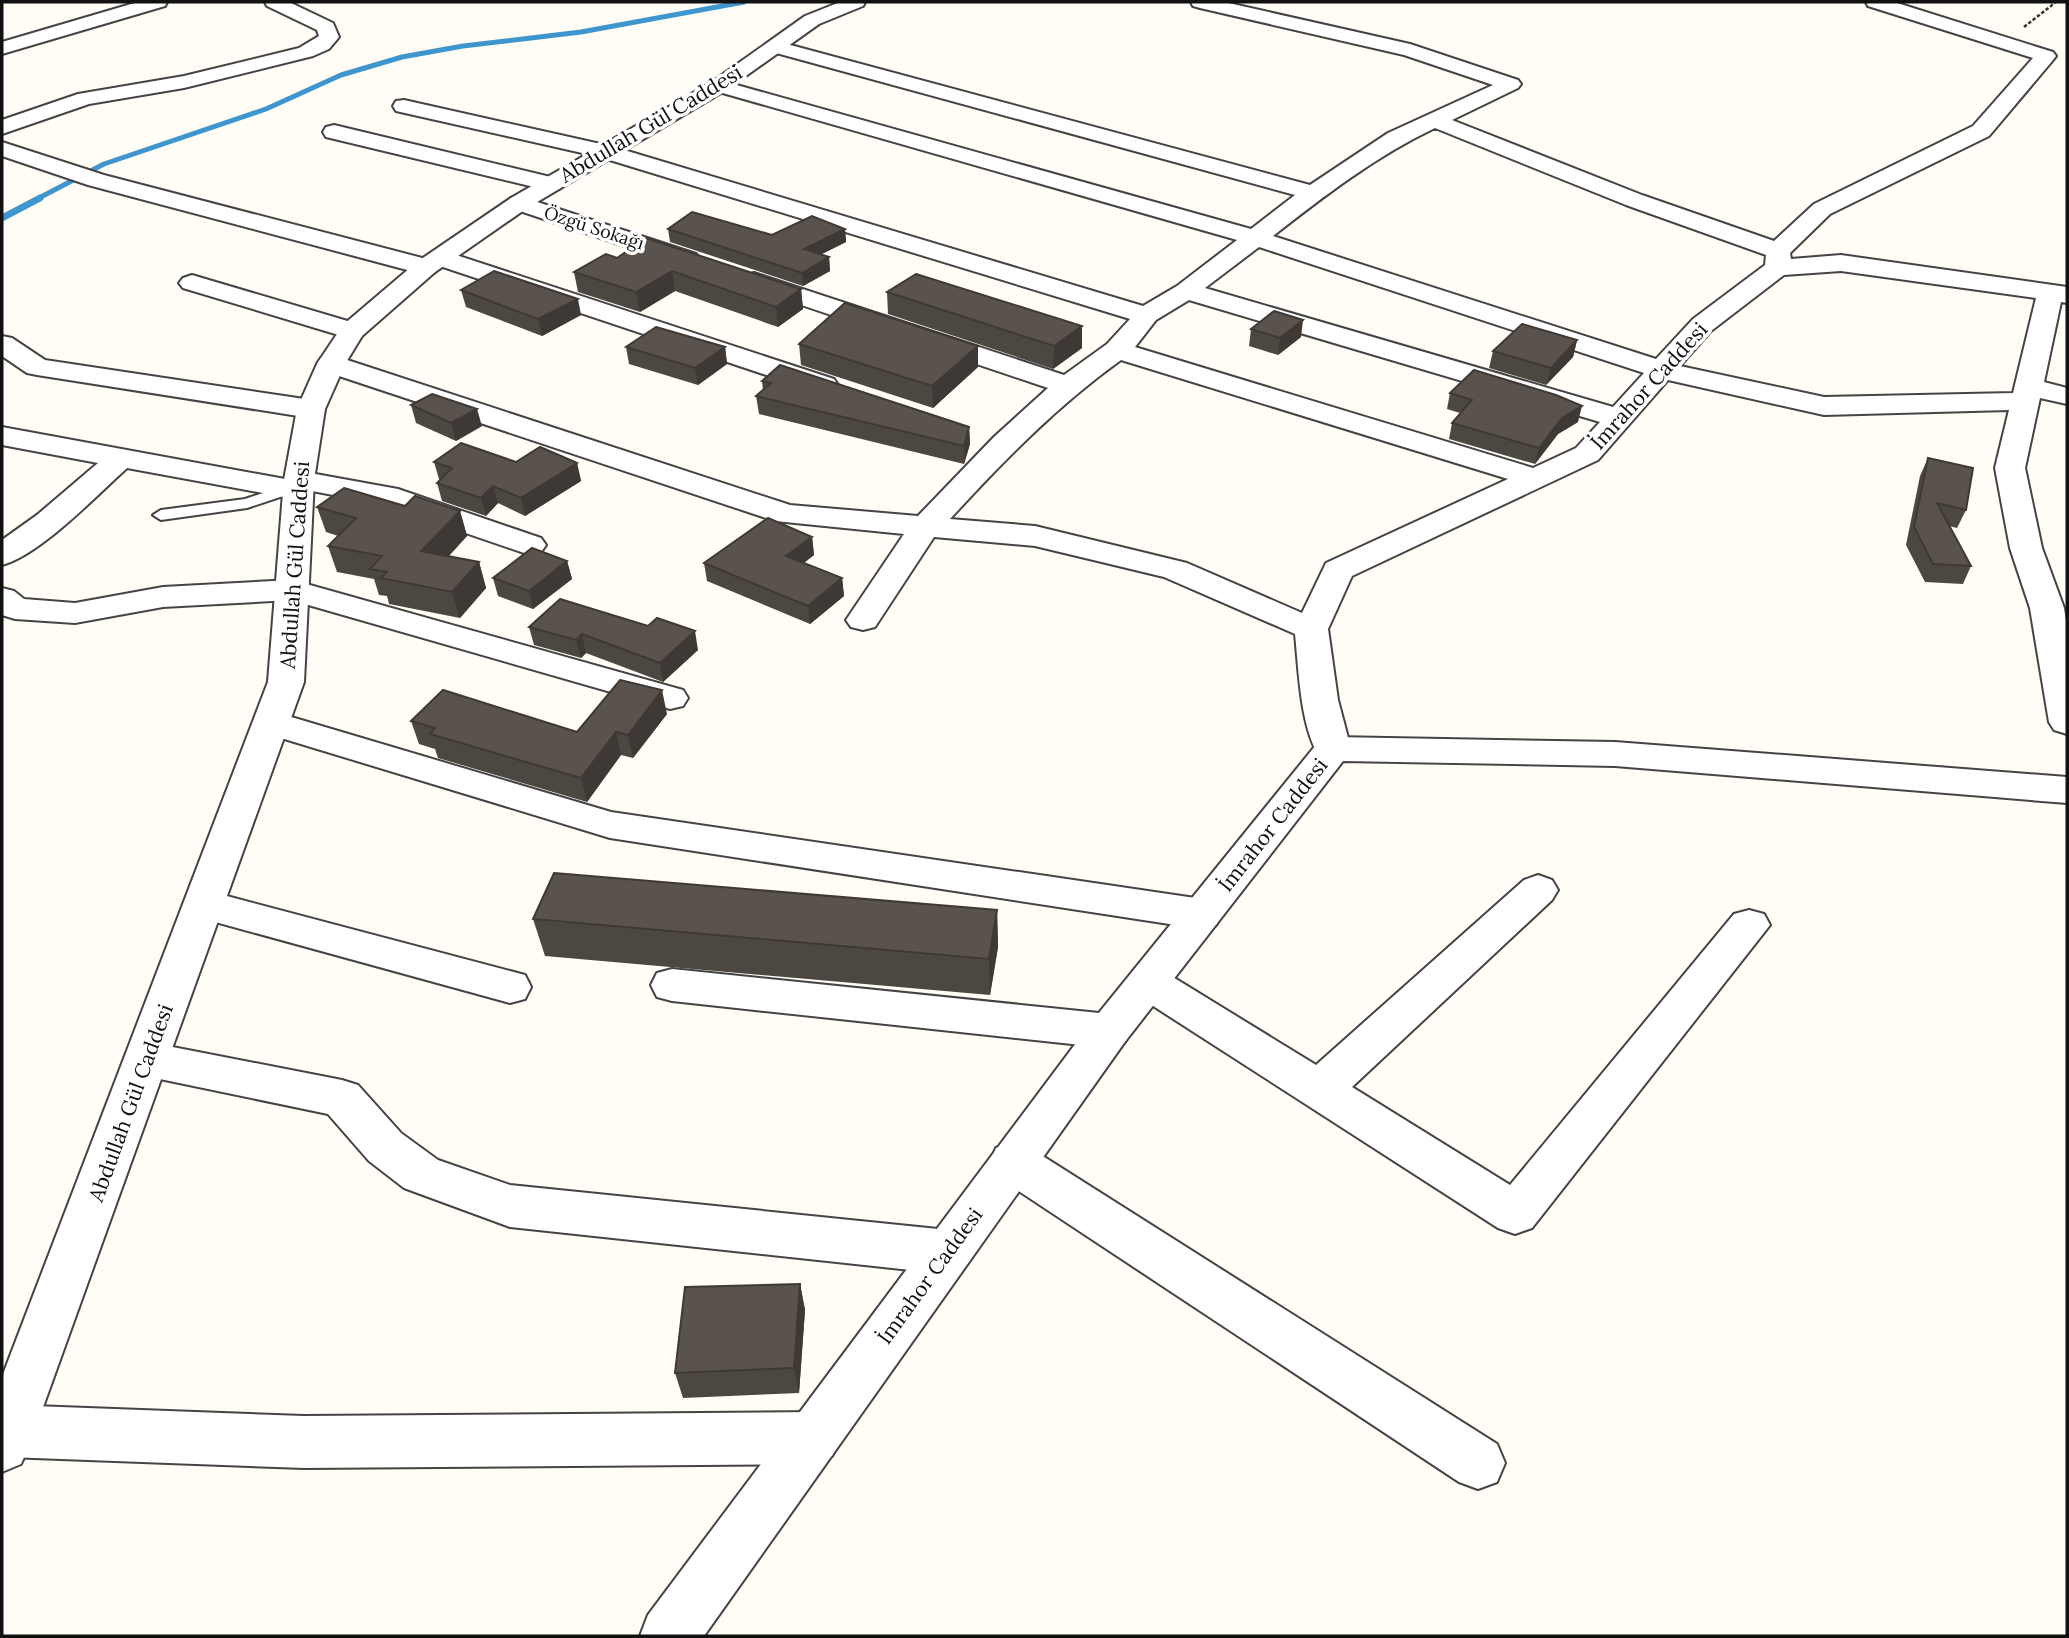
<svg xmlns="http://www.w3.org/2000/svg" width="2069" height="1638" viewBox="0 0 2069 1638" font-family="Lora,serif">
  <rect width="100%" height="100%" fill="#fffdf5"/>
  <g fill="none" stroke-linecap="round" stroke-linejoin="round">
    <polyline stroke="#3f96cf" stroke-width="5" points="37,199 104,164 266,109 341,75 402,57 463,46 581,32 744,2"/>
    <polyline stroke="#3f96cf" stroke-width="7" points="2,218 40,198"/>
    <defs>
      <polygon id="service" points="290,484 295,486 298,489 295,492 247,508 161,520 153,515 161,510 245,499"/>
      <g id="minor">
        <polygon points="138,2 167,2 165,6 2,54 2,42"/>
        <polygon points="265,2 289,2 333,23 339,37 329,49 313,56 184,88 89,104 2,134 2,120 78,94 184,76 299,48 319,36 317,30 267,6"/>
        <path d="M1191,2h33l186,42 108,36 3,4 -3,4 -66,32 190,75 132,46 40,-37 159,-78 60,-68 -165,-52 -2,-4h28l159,50 3,4 -3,4 -64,76 -159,78 -40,39 1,6 50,-4 226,32v16l-6,-1 -17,80 23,6v16l-27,-6 -15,70 17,80 22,60 3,19v107l-13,-4 -5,-8 -19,-114 -20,-60 -15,-80 14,-58 -185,5 -156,-35 -70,80 -246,116 -24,53 10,71 13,49 -5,9 -13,3 -13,-3c-20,-32 -21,-86 -25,-124l-131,-57 -129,-31 -101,-9 -59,90 -12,3 -12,-3 -5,-7 58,-86 -129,-13 -454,-151 -4,-6 4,-6 10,-2 10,2 449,147 128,11 76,-79 54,-49 -303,-102 -4,-5 4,-5 9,-3 9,3 301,99 43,-31 23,-25 -530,-162 -204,-46 -3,-5 3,-5 8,-1 210,47 529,159 34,-20 60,-46 -525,-150 -3,-4 3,-4h14l525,147 44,-34 -526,-144 -3,-4 3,-4h14l527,142 78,-52 105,-48 -89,-30 -204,-47 -7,-2zM1435,128l191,77 140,50 -1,10 -72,54 -37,40 -383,-123c51,-40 103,-80 162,-108zM1259,247l385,126 -31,34 -408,-119zM1841,271l195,27 -23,95 -189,4 -144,-31 31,-35 73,-56zM1189,300l411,122 -24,26 -43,20 -398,-121 21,-27zM1121,360l387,119 -182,84 -24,50 -115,-50 -152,-37 -85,-7c53,-58 107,-113 171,-159z"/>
        <polygon points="334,125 559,179 563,184 559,189 551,191 326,137 323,132 326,127"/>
        <polygon points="2,142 104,175 430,260 428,258 432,253 441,250 450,253 834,379 838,385 834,391 824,393 814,391 437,265 435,272 426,275 88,185 2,156"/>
        <polygon points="519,196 696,254 700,259 696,264 687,267 678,264 511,208 507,203 511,198"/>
        <polygon points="192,275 361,325 365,331 361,337 352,339 183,288 179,283 183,278"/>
        <polygon points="2,336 12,338 45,360 311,400 321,403 325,409 321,415 311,418 37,375 27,373 2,356"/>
        <path d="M2,427l283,52 3,-5 11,-3 99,18 143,49 5,7 -5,7 -11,3 -149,-51 -69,-13 -2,3 -20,4 -163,-30c-30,27 -87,87 -125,97v-25l35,-25 61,-52 -96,-18z"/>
        <polygon points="292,580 683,690 688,698 683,706 670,709 291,600 163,607 75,623 15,619 2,615 2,588 14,591 24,599 75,603 163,587"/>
        <polygon points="271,711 611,812 1202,899 1216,903 1222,914 1216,925 1202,929 610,838 258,731 253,723 258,715"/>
        <polygon points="1538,875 1552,880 1558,890 1552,900 1352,1087 1510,1185 1734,914 1749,910 1764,914 1770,925 1532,1228 1515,1234 1498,1228 1133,993 1127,982 1133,971 1148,966 1163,971 1316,1065 1524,880"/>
        <polygon points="204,890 510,971 525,975 531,987 525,999 510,1003 190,915 184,905 190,895"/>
        <polygon points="672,969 1109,1014 1124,1019 1131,1031 1124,1043 1109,1048 672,1001 657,997 651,985 657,973"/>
        <polygon points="147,1042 342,1080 358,1085 401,1133 438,1160 510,1185 948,1230 965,1237 972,1252 965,1267 948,1274 510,1227 404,1188 369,1161 328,1114 131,1073 125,1060 131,1047"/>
        <polygon points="1013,1142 1030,1148 1497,1444 1505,1463 1497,1482 1478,1489 1459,1482 996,1176 990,1162 996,1148"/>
        <polygon points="7,1405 304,1416 813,1412 832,1420 840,1438 832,1456 813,1464 304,1468 7,1457 2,1454 2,1408"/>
      </g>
      <g id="tertiary">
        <polygon points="840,2 865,2 863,6 819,24 726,90 527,208 435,272 362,336 345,364 325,409 314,480 304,682 29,1446 21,1464 2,1472 2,1377 268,682 284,480 297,409 317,364 343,325 417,262 511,198 712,82 805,16"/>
        <polygon points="1333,737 1615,742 2067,777 2067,803 1615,766 1343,761 1124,1043 704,1636 640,1636 648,1615 1094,1019 1320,740"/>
      </g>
    </defs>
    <use href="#service" stroke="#444" stroke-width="4"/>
    <use href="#minor" stroke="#444" stroke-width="4"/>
    <use href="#tertiary" stroke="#444" stroke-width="4"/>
    <polyline stroke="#333" stroke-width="2.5" stroke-dasharray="3.5 2" stroke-linecap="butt" points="2024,27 2056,2"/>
    <use href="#service" fill="#fff" fill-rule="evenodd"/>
    <use href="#minor" fill="#fff" fill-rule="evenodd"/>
    <use href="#tertiary" fill="#fff" fill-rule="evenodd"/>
  </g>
  <g fill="#4d4742">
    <polygon points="668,229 772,235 845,229 846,242 820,255 829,257 830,271 803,286 670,242"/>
    <polygon points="617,258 801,289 803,309 778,327 675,291 640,312 578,292 574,272"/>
    <polygon points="461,290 581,315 542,336 466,307"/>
    <polygon points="887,292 1082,348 1053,369 888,314"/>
    <polygon points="1251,329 1301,337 1278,355 1249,346"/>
    <polygon points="1577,340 1573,357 1546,385 1489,368 1493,351"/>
    <polygon points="799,344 978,367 933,408 801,365"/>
    <polygon points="626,347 725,347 727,364 698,385 629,364"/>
    <polygon points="762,381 969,427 970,444 964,464 759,414 756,396 763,391"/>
    <polygon points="1450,393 1578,422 1558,434 1535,464 1449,439 1452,423 1460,413 1447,409"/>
    <polygon points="411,405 482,426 456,441 416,423"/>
    <polygon points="1928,458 1966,510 1957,528 1949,526 1971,566 1963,584 1925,582 1906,545 1920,476"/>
    <polygon points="434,462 577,463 581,481 525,516 498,503 486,516 442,501 437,483 440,480 439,479"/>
    <polygon points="405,506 460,511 467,536 449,556 479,562 486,588 460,618 389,604 387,596 379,595 374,579 337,572 328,546 338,536 326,532 317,507"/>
    <polygon points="812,537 814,555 804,563 842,578 844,596 810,624 707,581 704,563"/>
    <polygon points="567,561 572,579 533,609 498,596 493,578"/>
    <polygon points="529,627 698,650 663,682 586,653 581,658 534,645"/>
    <polygon points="667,714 633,758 621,755 587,802 438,758 435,749 419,744 411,721 577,732"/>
    <polygon points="997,910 998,947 990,995 545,956 533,919"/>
    <polygon points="800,1284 805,1310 799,1393 683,1398 675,1373"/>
  </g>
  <g fill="#3f3936">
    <polygon points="845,229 846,242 805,262 804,249"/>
    <polygon points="829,257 830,271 803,286 802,273"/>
    <polygon points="672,271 675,291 640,312 636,292"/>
    <polygon points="801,289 803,309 778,327 776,307"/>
    <polygon points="578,299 581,315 542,336 538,319"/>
    <polygon points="1303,320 1301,337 1278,355 1280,338"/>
    <polygon points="1082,326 1082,348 1053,369 1054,346"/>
    <polygon points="1577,340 1573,357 1546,385 1551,368"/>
    <polygon points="978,346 978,367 933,408 932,386"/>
    <polygon points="725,347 727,364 698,385 695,368"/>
    <polygon points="1582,406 1578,422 1558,434 1535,464 1539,448 1562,418"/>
    <polygon points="477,409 482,426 456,441 451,423"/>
    <polygon points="969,427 970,444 964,464 964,446"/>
    <polygon points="577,463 581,481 525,516 521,498"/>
    <polygon points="493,486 498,503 486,516 481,498"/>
    <polygon points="460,511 467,536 429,577 421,551"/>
    <polygon points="812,537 814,555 788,574 786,556"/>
    <polygon points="567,561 572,579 533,609 529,591"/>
    <polygon points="479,562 486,588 460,618 452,592"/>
    <polygon points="842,578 844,596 810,624 808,606"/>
    <polygon points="695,631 698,650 663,682 660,663"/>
    <polygon points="582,634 586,653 581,658 576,640"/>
    <polygon points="662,690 667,714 633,758 628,735"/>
    <polygon points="616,732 621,755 587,802 581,778"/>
    <polygon points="997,910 998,947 990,995 989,959"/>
    <polygon points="800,1284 805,1310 799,1393 794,1368"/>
  </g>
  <g fill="#5a524d" stroke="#3f3936" stroke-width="2">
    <polygon points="692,212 772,235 812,216 845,229 804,249 829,257 802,273 668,229"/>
    <polygon points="646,238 801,289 776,307 672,271 636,292 574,272 606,254 617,258"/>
    <polygon points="494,271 578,299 538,319 461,290"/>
    <polygon points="916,274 1082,326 1054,346 887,292"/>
    <polygon points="845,303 978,346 932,386 799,344"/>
    <polygon points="1274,311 1303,320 1280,338 1251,329"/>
    <polygon points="1522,324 1577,340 1551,368 1493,351"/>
    <polygon points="656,327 725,347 695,368 626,347"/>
    <polygon points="780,365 969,427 964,446 756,396 771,383 762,381"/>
    <polygon points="1474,370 1556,395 1582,406 1562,418 1539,448 1452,423 1472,400 1450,393"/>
    <polygon points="432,394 477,409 451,423 411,405"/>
    <polygon points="461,443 516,462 540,447 577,463 521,498 493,486 481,498 437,483 452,468 434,462"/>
    <polygon points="1928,458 1973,468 1966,510 1937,503 1971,566 1933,564 1914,527"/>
    <polygon points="344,488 405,506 415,496 460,511 421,551 479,562 452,592 381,578 387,572 370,569 382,556 328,546 356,518 317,507"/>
    <polygon points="768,518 812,537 786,556 842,578 808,606 704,563"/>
    <polygon points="532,548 567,561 529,591 493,578"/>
    <polygon points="560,599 648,626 657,618 695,631 660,663 582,634 576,640 529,627"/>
    <polygon points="620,680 662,690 628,735 616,732 581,778 430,734 435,728 411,721 443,690 577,732"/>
    <polygon points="554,873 997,910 989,959 533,919"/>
    <polygon points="800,1284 794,1368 675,1373 685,1287"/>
  </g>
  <g text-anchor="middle" stroke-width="7" stroke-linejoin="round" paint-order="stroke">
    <g font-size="18" fill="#111" stroke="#fff">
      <text transform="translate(594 228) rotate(18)" y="6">Özgü Sokağı</text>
    </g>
    <g font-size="21" fill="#111" stroke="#fff">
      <text transform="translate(651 124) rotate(-31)" y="7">Abdullah Gül Caddesi</text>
      <text transform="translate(1649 386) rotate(-48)" y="7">İmrahor Caddesi</text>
      <text transform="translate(295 565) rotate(-86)" y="7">Abdullah Gül Caddesi</text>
      <text transform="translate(1273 825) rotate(-52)" y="7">İmrahor Caddesi</text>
      <text transform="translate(131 1103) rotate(-70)" y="7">Abdullah Gül Caddesi</text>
      <text transform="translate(930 1276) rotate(-54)" y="7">İmrahor Caddesi</text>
    </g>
  </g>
  <rect width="2069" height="1638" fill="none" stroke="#111111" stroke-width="7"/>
</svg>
